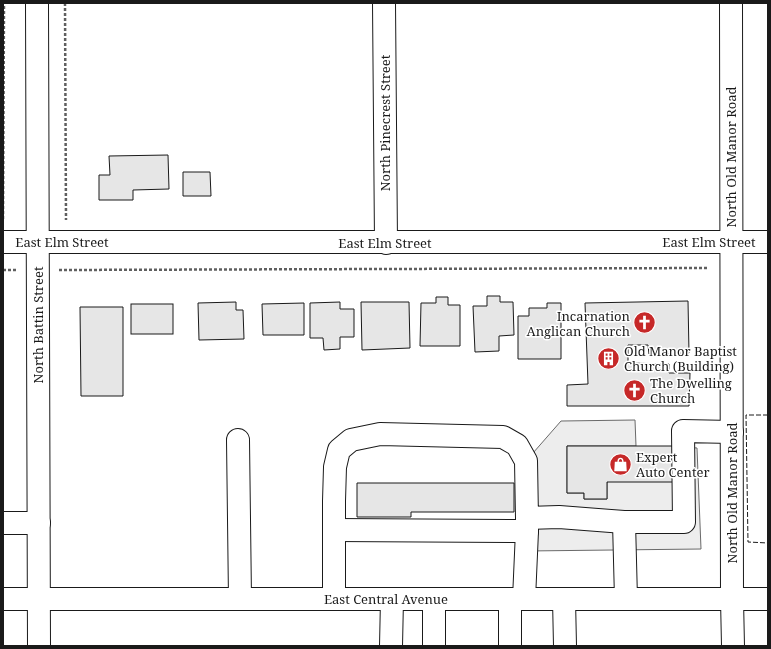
<svg xmlns="http://www.w3.org/2000/svg" width="771" height="649" viewBox="0 0 771 649" font-family="'Noto Serif',serif">
  <rect width="100%" height="100%" fill="#fff"/>
  <polygon fill="#ededed" stroke="#6a6a6a" points="635,420 636,446 567,446 567,493 584,493 584,499 607,499 607,482 674,446 697,448 701,549 526,551 526,461 561,421"/>
  <g fill="#e6e6e6" stroke="#1a1a1a">
    <polygon points="168,155 169,189 133,190 133,200 99,200 99,175 110,175 109,156"/>
    <polygon points="183,172 210,172 211,196 183,196"/>
    <polygon points="487,296 500,296 500,302 513,302 514,335 499,336 499,351 475,352 473,306 487,306"/>
    <polygon points="436,297 448,297 448,305 460,305 460,346 420,346 421,303 436,303"/>
    <polygon points="688,301 689,353 649,354 648,345 628,345 628,363 669,364 669,373 690,373 689,406 567,406 567,385 588,384 585,303"/>
    <polygon points="236,302 236,310 243,310 244,339 199,340 198,303"/>
    <polygon points="340,302 340,309 354,309 354,337 340,337 340,349 324,350 323,338 310,338 310,303"/>
    <polygon points="361,302 409,302 410,348 362,350"/>
    <polygon points="304,303 304,335 263,335 262,304"/>
    <polygon points="547,303 561,303 561,359 518,359 518,316 529,316 529,308 547,308"/>
    <rect x="131" y="304" width="42" height="30"/>
    <polygon points="80,307 123,307 123,396 81,396"/>
    <polygon points="567,446 674,446 674,482 607,482 607,499 584,499 584,493 567,493"/>
    <polygon points="357,483 514,483 514,512 411,512 411,517 357,517"/>
  </g>
  <g fill="none" stroke-linecap="round" stroke-linejoin="round">
    <defs>
      <g id="minor">
        <polyline points="37,3 39,646"/>
        <polyline points="384,3 386,243"/>
        <polyline points="731,3 732,599 733,646"/>
        <polyline points="3,242 768,242"/>
        <polyline points="238,440 240,599"/>
        <polyline points="624,522 626,599"/>
        <polyline points="3,523 39,523"/>
        <polyline points="334,530 527,531 527,518"/>
        <polyline points="334,599 334,501 335,467 339,450 351,440 380,434 503,437 517,445 526,461 527,518 559,517 624,522 684,522 683,431 732,432"/>
        <polyline points="510,599 510,646"/>
        <polyline points="524,599 527,531"/>
        <polyline points="564,599 565,646"/>
        <polyline points="391,646 392,599"/>
        <polyline points="434,646 434,599"/>
      </g>
      <polyline id="major" points="3,599 768,599"/>
    </defs>
    <use href="#minor" stroke="#1a1a1a" stroke-width="24"/>
    <use href="#major" stroke="#1a1a1a" stroke-width="24"/>
    <g stroke="#5f5f5f" stroke-width="2.5" stroke-dasharray="3 2" stroke-linecap="butt">
      <polyline points="65,3 66,220"/>
      <polyline points="3,219 4,3"/>
      <polyline points="3,270 16,270"/>
      <polyline points="59,270 708,268"/>
    </g>
    <use href="#minor" stroke="#fff" stroke-width="22"/>
    <use href="#major" stroke="#fff" stroke-width="22"/>
    <polyline stroke="#1a1a1a" stroke-width="1" stroke-dasharray="5 2" stroke-linecap="butt" points="768,415 746,415 748,542 768,543"/>
  </g>
  <defs>
    <symbol id="church-disc" viewBox="-11 -11 22 22"><circle r="9.5" fill="#c62828" stroke="#fff"/><path d="M-1.2-6h2.4v3.5h3.3v2.4h-3.3V6h-2.4V-.1h-3.3v-2.4h3.3Z" fill="#fff"/></symbol>
    <symbol id="building-disc" viewBox="-11 -11 22 22"><circle r="9.5" fill="#c62828" stroke="#fff"/><path d="M-4-6H4V6H1V3H-1V6H-4ZM-2.5-4.3h1.7v1.8h-1.7ZM.8-4.3h1.7v1.8H.8ZM-2.5-1h1.7V.8h-1.7ZM.8-1h1.7V.8H.8Z" fill="#fff"/></symbol>
    <symbol id="shop-disc" viewBox="-11 -11 22 22"><circle r="9.5" fill="#c62828" stroke="#fff"/><path d="M-5-2.5h2.3a2.7 3.5 0 0 1 5.4 0H5L5.5 6h-11ZM-1.5-2.5h3a1.5 2.3 0 0 0-3 0Z" fill="#fff"/></symbol>
  </defs>
  <g fill-rule="evenodd">
    <use href="#church-disc" x="632" y="310" width="25" height="25"/>
    <use href="#building-disc" x="596" y="346" width="25" height="25"/>
    <use href="#church-disc" x="622" y="378" width="25" height="25"/>
    <use href="#shop-disc" x="608" y="452" width="25" height="25"/>
  </g>
  <g text-anchor="middle" stroke-width="3" stroke-linejoin="round" paint-order="stroke">
    <g font-size="13" fill="#1a1a1a" stroke="#fff">
      <text transform="translate(385 123) rotate(-90)" y="5">North Pinecrest Street</text>
      <text transform="translate(731 157) rotate(-90)" y="5">North Old Manor Road</text>
      <text x="62" y="247">East Elm Street</text>
      <text x="709" y="247">East Elm Street</text>
      <text x="385" y="248">East Elm Street</text>
      <text transform="translate(38 325) rotate(-90)" y="5">North Battin Street</text>
      <text transform="translate(732 493) rotate(-90)" y="5">North Old Manor Road</text>
      <text x="386" y="604">East Central Avenue</text>
    </g>
    <g font-size="13" fill="#1a1a1a" stroke="#fff" text-anchor="start">
      <text x="630" y="321" text-anchor="end">Incarnation<tspan x="630" dy="15">Anglican Church</tspan></text>
      <text x="624" y="356">Old Manor Baptist<tspan x="624" dy="15">Church (Building)</tspan></text>
      <text x="650" y="388">The Dwelling<tspan x="650" dy="15">Church</tspan></text>
      <text x="636" y="462">Expert<tspan x="636" dy="15">Auto Center</tspan></text>
    </g>
  </g>
  <rect width="771" height="649" fill="none" stroke="#1a1a1a" stroke-width="8"/>
</svg>
